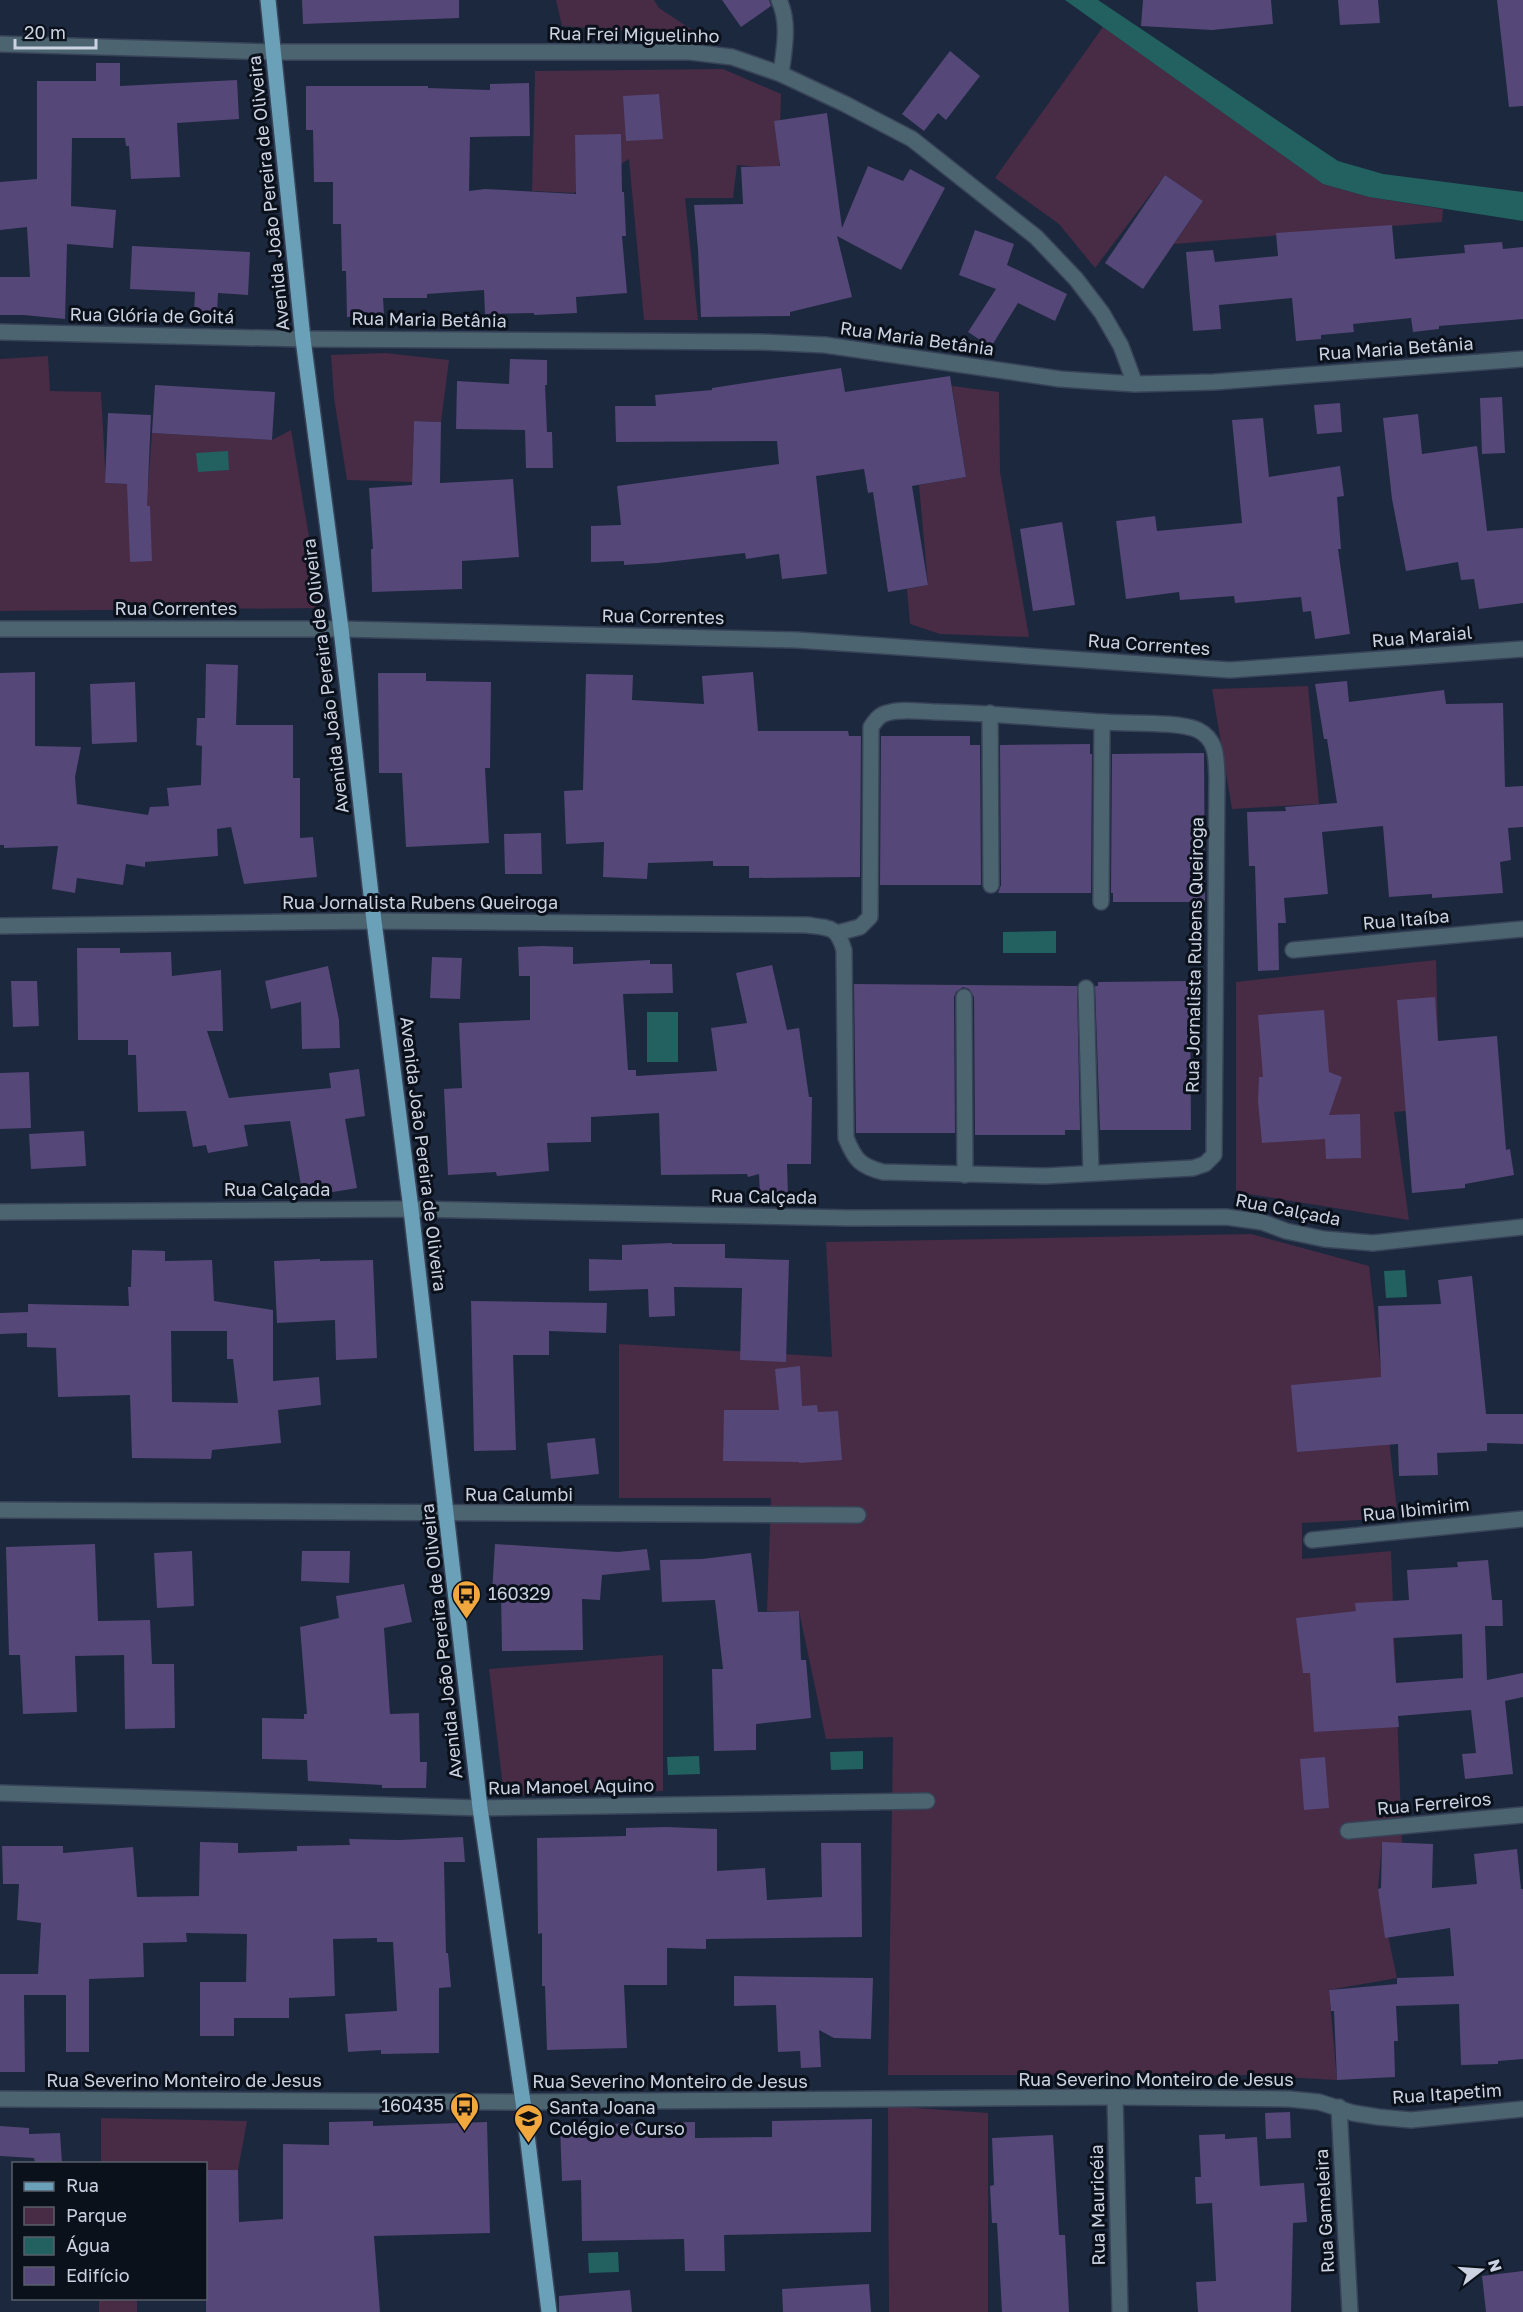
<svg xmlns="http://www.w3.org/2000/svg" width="1523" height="2312" viewBox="0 0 1523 2312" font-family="'Golos Text',sans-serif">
  <rect width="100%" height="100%" fill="#1c283e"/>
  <g fill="#482b45">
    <polygon points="556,0 654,0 659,8 703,37 562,26"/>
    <polygon points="1103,27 1323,184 1369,197 1443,209 1442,222 1174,244 1203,201 1165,175 1095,268 1059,224 995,178"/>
    <polygon points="723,69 781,94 779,169 737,165 733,198 685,198 698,320 644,320 629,159 574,193 532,191 535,71"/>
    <polygon points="385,353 449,360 441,422 414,421 412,482 347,480 334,398 331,355"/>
    <polygon points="48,356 50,391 101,392 106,483 148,485 152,433 272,440 291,430 321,608 0,611 0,359"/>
    <polygon points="952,386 999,392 1000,472 1029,637 940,634 910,624 907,589 928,585 919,485 966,477"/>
    <polygon points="1308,686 1319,804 1232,809 1212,689"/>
    <polygon points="1436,960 1440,1108 1394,1112 1409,1220 1236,1192 1236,982"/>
    <polygon points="1251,1234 1369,1266 1398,1518 1302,1523 1302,1559 1391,1551 1402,1843 1382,1843 1378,1889 1397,1978 1329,1990 1337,2080 1247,2075 888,2075 893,1737 826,1739 799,1611 767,1611 771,1498 619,1498 619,1344 832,1357 826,1242"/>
    <polygon points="663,1655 663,1791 504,1796 489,1669"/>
    <polygon points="888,2106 988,2113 988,2312 889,2312"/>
    <polygon points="101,2118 247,2121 238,2170 206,2170 206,2164 101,2164"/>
    <rect x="99" y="2299" width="38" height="13"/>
  </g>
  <g fill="#226160">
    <polygon points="1065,0 1098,0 1338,161 1383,174 1523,192 1523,221 1369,197 1323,184"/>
    <polygon points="228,451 229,470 198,472 196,453"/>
    <polygon points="1056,931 1056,953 1003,953 1003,932"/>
    <rect x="647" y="1012" width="31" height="50"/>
    <polygon points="1405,1270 1407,1297 1386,1298 1384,1271"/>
    <polygon points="863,1751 863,1769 831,1770 830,1752"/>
    <polygon points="699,1756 700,1774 668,1775 667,1757"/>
    <polygon points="618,2252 619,2272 589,2273 588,2253"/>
  </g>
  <g fill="#554777" fill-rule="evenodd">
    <polygon points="302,0 459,0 459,18 303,24"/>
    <polygon points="722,0 769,0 771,6 741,27"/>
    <polygon points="1143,0 1271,0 1273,24 1212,30 1141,26"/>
    <polygon points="1338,0 1378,0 1380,23 1340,25"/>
    <polygon points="1497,0 1523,0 1523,106 1509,107"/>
    <polygon points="950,51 980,76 946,120 938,113 924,131 902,114"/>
    <polygon points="96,63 120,63 120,86 237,80 239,119 177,123 180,177 131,179 129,146 126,146 125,138 72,138 71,206 116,210 113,248 67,244 65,319 24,315 0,315 0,277 30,277 27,227 0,230 0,182 37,179 37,81 96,81"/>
    <polygon points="529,83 530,136 470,137 469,191 485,189 576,194 575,135 621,134 622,192 624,192 626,236 622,236 627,293 576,297 577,313 534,315 534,313 485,314 484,290 427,294 427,298 383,298 384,315 347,317 346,271 342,271 341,224 333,224 333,182 314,182 313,130 306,130 306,86 428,86 428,88 490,90 490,84"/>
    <polygon points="659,94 663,139 626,141 623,96"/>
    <polygon points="827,113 842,228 868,166 903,181 910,169 945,188 901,270 837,236 852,297 790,312 790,316 701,317 698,250 694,205 743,204 741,167 780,166 774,121"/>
    <polygon points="1165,175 1203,201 1143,289 1105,263"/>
    <polygon points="1392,225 1395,259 1465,253 1464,245 1502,242 1503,249 1523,247 1523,319 1439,326 1439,329 1413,332 1411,318 1353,324 1354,332 1321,335 1321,339 1296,341 1292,298 1219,305 1221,329 1193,331 1186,252 1213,250 1215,262 1278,256 1276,233"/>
    <polygon points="975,230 1014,244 1007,265 1067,294 1055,321 1018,303 991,347 968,332 996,289 959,275"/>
    <polygon points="132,246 250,252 248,295 218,293 217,313 194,312 195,292 130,289"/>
    <polygon points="510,359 547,360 547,385 545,385 547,432 552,432 553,468 526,468 525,430 456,429 457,381 509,384"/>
    <polygon points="841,368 845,392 950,376 966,477 912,486 928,585 888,592 873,492 868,493 864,469 816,476 827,574 782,579 779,554 746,559 745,553 658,563 624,565 624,561 591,562 591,526 621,525 617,486 779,464 777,441 616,442 615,406 656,406 655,395 712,390 712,388"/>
    <polygon points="155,385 275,392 272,440 152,433"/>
    <polygon points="1502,397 1505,453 1482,454 1480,398"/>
    <polygon points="1340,403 1342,432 1317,434 1314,405"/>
    <polygon points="108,413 151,415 147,506 150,506 152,561 130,562 127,484 105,483"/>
    <polygon points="1418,414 1422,454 1477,446 1487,531 1523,528 1523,603 1479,609 1474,579 1461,580 1458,562 1406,571 1392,499 1383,418"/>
    <polygon points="1263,418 1269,477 1340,466 1344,496 1337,497 1341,549 1338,549 1350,634 1315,639 1311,611 1303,612 1301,597 1235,603 1234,596 1180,600 1179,592 1126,599 1116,521 1155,516 1157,531 1242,523 1232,420"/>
    <polygon points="414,421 441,422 440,483 513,479 519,557 462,561 462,589 372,592 371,549 373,549 369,488 412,485"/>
    <polygon points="1062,522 1075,605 1033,611 1020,529"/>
    <polygon points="206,664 238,665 236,725 293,725 293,778 300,778 300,838 313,837 317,877 244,884 231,827 217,829 218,856 145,862 145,867 126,864 123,885 77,878 75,893 52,889 58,846 4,848 4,845 0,845 0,673 35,672 35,746 81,747 75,777 77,804 148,815 150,807 169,806 167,788 201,785 202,746 196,745 197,718 205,718"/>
    <polygon points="753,672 758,731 848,731 849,736 861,736 860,877 749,878 749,866 713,866 713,861 648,863 647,879 603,877 604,842 566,844 564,791 583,790 586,674 633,675 632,700 704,704 702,676"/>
    <polygon points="378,673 426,673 426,681 491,682 490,768 485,768 489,843 406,847 402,773 379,773"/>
    <polygon points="1347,681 1349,702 1444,690 1446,704 1503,703 1505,787 1523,786 1523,827 1508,828 1511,860 1500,862 1503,893 1432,898 1432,894 1389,897 1383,826 1322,832 1328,894 1284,898 1286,923 1278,923 1279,970 1258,971 1255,866 1249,866 1247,812 1286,811 1285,807 1337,803 1327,739 1324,739 1315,684"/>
    <polygon points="135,682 137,742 92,744 90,684"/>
    <polygon points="881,736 970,736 970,745 980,745 981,885 880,885"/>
    <polygon points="1090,744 1090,754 1092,754 1091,893 998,893 1001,885 1000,745"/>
    <polygon points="1204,753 1205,902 1113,902 1113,893 1111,893 1112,754"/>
    <polygon points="541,833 542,874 505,874 504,834"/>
    <polygon points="542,946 573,947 573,964 650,960 650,964 672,964 673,993 623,994 628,1070 636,1070 636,1076 717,1071 711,1028 747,1023 736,973 772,965 787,1030 799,1028 809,1097 812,1097 811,1164 787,1164 788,1195 760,1196 759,1174 748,1177 747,1174 661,1175 659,1113 591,1117 591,1142 547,1143 549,1171 497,1176 496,1172 448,1175 444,1089 462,1088 459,1023 530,1020 530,976 519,976 518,947"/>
    <polygon points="77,948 120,948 120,953 171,952 172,976 221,970 223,1031 207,1031 229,1098 331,1088 329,1073 359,1069 365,1116 345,1119 357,1188 303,1197 290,1121 244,1125 248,1146 208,1153 206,1145 193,1147 186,1111 138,1112 136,1055 128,1055 128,1040 78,1040"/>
    <polygon points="432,957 462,958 460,999 430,998"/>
    <polygon points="328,966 339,1020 340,1048 302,1049 301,1002 271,1009 265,981"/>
    <polygon points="11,981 37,981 39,1026 13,1027"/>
    <polygon points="1190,981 1191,1130 1100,1130 1095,986 1098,986 1098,982"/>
    <polygon points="854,984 1077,986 1080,1130 1065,1130 1065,1135 975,1135 974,997 969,989 963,987 956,992 954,997 955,1133 856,1133"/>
    <polygon points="1435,997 1438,1041 1497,1036 1506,1150 1510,1149 1514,1175 1465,1184 1465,1188 1412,1193 1397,1000"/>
    <polygon points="1324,1010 1329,1072 1342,1077 1329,1115 1360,1114 1361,1158 1326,1159 1325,1139 1262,1143 1258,1101 1259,1077 1263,1077 1258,1015"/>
    <polygon points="29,1072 31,1128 0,1129 0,1073"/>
    <polygon points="84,1131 86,1166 31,1169 29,1134"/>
    <polygon points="672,1243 672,1244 725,1244 725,1258 789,1260 786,1362 740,1360 742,1288 674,1287 675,1316 649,1317 648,1289 589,1291 589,1259 622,1260 622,1245"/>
    <path d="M132,1250l33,1v10l47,-1 2,41 59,9v71l46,-4 2,28 -43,5 3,33 -69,7 -1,9 -79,-1 -2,-63 -72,2 -2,-49 -29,-1v-14l-27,1v-21l28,-1v-8l101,2 -1,-19h3zM171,1331h56v28h6l5,44 -66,-1z"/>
    <polygon points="320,1259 320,1261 373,1260 377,1358 336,1360 335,1320 277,1323 274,1261"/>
    <polygon points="1472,1276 1486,1414 1523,1414 1523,1444 1487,1443 1487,1451 1437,1453 1438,1475 1399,1476 1398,1444 1297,1452 1291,1385 1381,1377 1378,1306 1441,1304 1438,1280"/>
    <polygon points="471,1301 607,1303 606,1333 549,1331 549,1355 513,1355 516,1450 474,1451"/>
    <polygon points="800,1366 802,1406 817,1405 818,1412 838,1411 842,1460 799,1463 799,1462 723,1461 724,1410 779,1410 775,1369"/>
    <polygon points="595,1438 599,1474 551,1479 547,1443"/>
    <polygon points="95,1544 98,1621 150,1620 152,1664 174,1664 175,1728 125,1729 124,1655 75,1656 77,1712 23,1714 20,1655 9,1655 6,1547"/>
    <polygon points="495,1544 618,1552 647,1549 650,1570 602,1575 600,1600 582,1599 583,1650 502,1651 501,1593 492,1593"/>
    <polygon points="192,1551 194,1606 157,1608 154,1553"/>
    <polygon points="302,1551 350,1551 349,1583 301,1581"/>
    <polygon points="751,1553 758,1612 799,1611 801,1660 806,1660 811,1718 756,1724 756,1750 714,1751 712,1669 723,1669 715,1600 662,1602 660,1560 702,1559"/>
    <path d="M1488,1560l4,40h10l1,26h-18l2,54 36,-7v24l-18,4 8,73 -48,5 -3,-25 14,-1 -5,-43 -73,6 1,11 -85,5 -4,-59h-7l-7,-55 60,-7 -1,-8 54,-3 -2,-30 51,-3 -1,-5zM1462,1634l1,44 -67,5 -3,-45z"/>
    <polygon points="404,1584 412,1622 384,1628 390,1714 419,1713 420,1762 427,1762 426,1788 382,1788 382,1785 308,1781 307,1760 262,1759 262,1718 304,1719 304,1714 307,1714 300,1627 339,1618 336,1596"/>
    <polygon points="1325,1757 1329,1808 1304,1810 1300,1759"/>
    <polygon points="667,1827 717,1829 717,1871 765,1868 767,1900 822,1897 821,1843 861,1843 862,1937 706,1939 706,1949 667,1948 667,1985 624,1985 627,2048 547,2050 545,1986 542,1986 542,1933 538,1934 537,1838 626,1836 626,1828"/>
    <polygon points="463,1837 465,1862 444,1862 446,1953 448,1953 451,1987 439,1988 439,2053 381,2054 381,2050 348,2052 345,2014 397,2011 393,1942 377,1942 377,1938 333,1939 335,1996 289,1998 289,2018 234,2018 234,2036 200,2036 200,1982 246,1982 247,1934 186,1933 187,1942 143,1943 144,1977 89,1979 89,2052 66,2052 66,1995 24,1995 25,2072 0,2072 0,1974 38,1974 41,1923 17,1920 19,1884 3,1884 2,1846 63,1846 63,1853 133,1847 137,1897 199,1896 200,1842 238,1843 238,1853 297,1851 297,1846 350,1845 349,1839 399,1840"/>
    <polygon points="1382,1842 1433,1844 1432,1888 1477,1884 1474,1854 1517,1849 1521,1889 1523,1889 1523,2059 1498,2061 1498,2064 1461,2065 1459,2004 1396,2006 1398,2041 1394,2041 1395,2077 1337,2080 1334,2011 1331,2011 1329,1990 1397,1984 1397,1978 1454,1976 1450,1928 1385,1938 1378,1889 1381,1888"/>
    <polygon points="734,1976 873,1978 871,2039 834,2038 819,2030 821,2067 801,2068 800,2051 778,2052 776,2005 734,2006"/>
    <polygon points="1290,2112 1291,2138 1266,2139 1265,2113"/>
    <polygon points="872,2119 871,2232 724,2235 725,2271 685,2271 684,2239 582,2241 581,2180 562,2181 560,2125 695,2122 695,2138 772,2137 772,2121"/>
    <polygon points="373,2121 373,2126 487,2122 490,2233 374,2236 380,2312 206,2312 206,2170 238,2170 239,2222 283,2219 283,2144 329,2145 329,2122"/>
    <polygon points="0,2126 29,2128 29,2134 60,2133 62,2163 35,2163 34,2158 0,2156"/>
    <polygon points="1225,2134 1225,2139 1257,2137 1260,2186 1304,2183 1307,2222 1293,2223 1291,2312 1198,2312 1196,2282 1216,2281 1212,2203 1196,2204 1195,2177 1201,2177 1199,2135"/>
    <polygon points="1053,2135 1059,2235 1065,2235 1069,2312 1002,2312 997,2223 992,2223 990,2186 994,2185 992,2138"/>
    <polygon points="1523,2271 1523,2312 1486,2312 1482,2276"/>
    <polygon points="869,2284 871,2312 783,2312 782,2289"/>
    <polygon points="630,2290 632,2312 559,2312 559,2296"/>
  </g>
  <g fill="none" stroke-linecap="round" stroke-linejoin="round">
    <defs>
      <g id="street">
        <path d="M779,0c11,23 5,50 2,74"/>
        <polyline points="0,44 275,52 690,52 732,57 781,74 845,104 912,139 1036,237 1076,279 1102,313 1121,346 1135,384"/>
        <polyline points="0,332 303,339 760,342 825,345 1060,379 1135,384 1214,382 1523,359"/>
        <polyline points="0,629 341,629 797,640 1230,670 1523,649"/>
        <polyline points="990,713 991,885"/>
        <polyline points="1101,902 1102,722"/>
        <path d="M0,926l374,-5 433,4c23,3 30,1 37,25l2,188c9,22 14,28 37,34l162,4 148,-8 12,-4 9,-9 3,-377c-1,-18 1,-38 -19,-48 -20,-9 -71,-6 -95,-8 -55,-3 -110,-9 -165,-10 -16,0 -35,-4 -51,1 -8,2 -11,7 -16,14l-1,190 -10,10 -23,6"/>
        <polyline points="1293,950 1523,929"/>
        <polyline points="1086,988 1091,1173"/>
        <polyline points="964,997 965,1175"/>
        <polyline points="0,1212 411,1209 850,1218 1226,1217 1262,1222 1286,1231 1324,1239 1373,1243 1523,1227"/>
        <polyline points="0,1510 858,1515"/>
        <polyline points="1312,1540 1523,1519"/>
        <polyline points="0,1793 480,1808 927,1801"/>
        <polyline points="1348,1831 1523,1815"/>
        <polyline points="1115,2097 1120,2312"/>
        <polyline points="0,2099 523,2102 1115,2097 1289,2099 1319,2102 1353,2113 1378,2117 1411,2120 1523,2109"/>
        <polyline points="1339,2107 1350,2312"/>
      </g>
      <polyline id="primary" points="268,0 303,339 341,629 374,921 411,1209 480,1808 523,2102 549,2312"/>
    </defs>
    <use href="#street" stroke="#384358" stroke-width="18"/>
    <use href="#primary" stroke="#384358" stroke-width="18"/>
    <use href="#street" stroke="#4b6470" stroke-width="15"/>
    <use href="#primary" stroke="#6aa0b8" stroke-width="15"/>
  </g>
  <defs>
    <symbol id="bus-pin" viewBox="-11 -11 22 30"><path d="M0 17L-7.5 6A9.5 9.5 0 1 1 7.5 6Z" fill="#efa73e" stroke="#0b111b"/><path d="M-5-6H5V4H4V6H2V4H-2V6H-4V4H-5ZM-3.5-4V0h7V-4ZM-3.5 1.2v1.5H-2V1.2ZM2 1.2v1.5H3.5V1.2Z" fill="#111"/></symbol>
    <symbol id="school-pin" viewBox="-11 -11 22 30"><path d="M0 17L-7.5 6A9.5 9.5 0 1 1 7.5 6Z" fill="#efa73e" stroke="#0b111b"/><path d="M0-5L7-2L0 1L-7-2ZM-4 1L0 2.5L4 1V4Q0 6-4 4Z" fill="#111"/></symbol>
  </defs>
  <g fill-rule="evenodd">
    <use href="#bus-pin" x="450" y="1578" width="33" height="45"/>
    <use href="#bus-pin" x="448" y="2090" width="33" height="45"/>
    <use href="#school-pin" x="512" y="2102" width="33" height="45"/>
  </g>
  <g text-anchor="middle" stroke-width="6" stroke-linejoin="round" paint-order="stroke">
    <g font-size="18" fill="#cbd3e2" stroke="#0b111b">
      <text transform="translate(634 35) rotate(1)" y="6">Rua Frei Miguelinho</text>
      <text transform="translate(269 193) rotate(-96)" y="6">Avenida João Pereira de Oliveira</text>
      <text transform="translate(152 316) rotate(1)" y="6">Rua Glória de Goitá</text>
      <text transform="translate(429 320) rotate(1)" y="6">Rua Maria Betânia</text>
      <text transform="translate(917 339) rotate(8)" y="6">Rua Maria Betânia</text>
      <text transform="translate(1396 349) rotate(-4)" y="6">Rua Maria Betânia</text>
      <text x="176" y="615">Rua Correntes</text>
      <text transform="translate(663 617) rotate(1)" y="6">Rua Correntes</text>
      <text transform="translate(1422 637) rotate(-5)" y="6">Rua Maraial</text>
      <text transform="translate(1149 645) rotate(4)" y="6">Rua Correntes</text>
      <text transform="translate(326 676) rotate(-97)" y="6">Avenida João Pereira de Oliveira</text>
      <text x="420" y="909">Rua Jornalista Rubens Queiroga</text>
      <text transform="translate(1406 920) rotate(-5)" y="6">Rua Itaíba</text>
      <text transform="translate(1195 955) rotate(-89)" y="6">Rua Jornalista Rubens Queiroga</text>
      <text transform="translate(423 1154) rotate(83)" y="6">Avenida João Pereira de Oliveira</text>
      <text x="277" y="1196">Rua Calçada</text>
      <text transform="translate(764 1197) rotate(1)" y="6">Rua Calçada</text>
      <text transform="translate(1288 1210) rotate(11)" y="6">Rua Calçada</text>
      <text x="519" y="1501">Rua Calumbi</text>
      <text transform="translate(1416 1510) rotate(-6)" y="6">Rua Ibimirim</text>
      <text transform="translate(442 1641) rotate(-96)" y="6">Avenida João Pereira de Oliveira</text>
      <text transform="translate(571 1787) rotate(-1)" y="6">Rua Manoel Aquino</text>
      <text transform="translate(1434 1804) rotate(-5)" y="6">Rua Ferreiros</text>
      <text x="1156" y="2086">Rua Severino Monteiro de Jesus</text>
      <text x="184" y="2087">Rua Severino Monteiro de Jesus</text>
      <text x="670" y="2088">Rua Severino Monteiro de Jesus</text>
      <text transform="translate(1447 2094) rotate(-4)" y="6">Rua Itapetim</text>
      <text transform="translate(1098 2205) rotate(-91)" y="6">Rua Mauricéia</text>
      <text transform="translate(1325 2211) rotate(-93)" y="6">Rua Gameleira</text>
    </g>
    <g font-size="18" fill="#cbd3e2" stroke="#0b111b" text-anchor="start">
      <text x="488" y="1600">160329</text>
      <text x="444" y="2112" text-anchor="end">160435</text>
      <text x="549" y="2114">Santa Joana<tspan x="549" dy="21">Colégio e Curso</tspan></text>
    </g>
  </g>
  <rect x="12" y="2162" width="195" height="138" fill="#0b111b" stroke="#585f6b" stroke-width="1.5"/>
  <rect x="24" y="2182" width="30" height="9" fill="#6aa0b8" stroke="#585f6b" stroke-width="1.5"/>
  <text x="66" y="2192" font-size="18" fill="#cbd3e2">Rua</text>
  <rect x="24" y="2207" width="30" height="18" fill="#482b45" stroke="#585f6b" stroke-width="1.5"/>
  <text x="66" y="2222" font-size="18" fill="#cbd3e2">Parque</text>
  <rect x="24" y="2237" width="30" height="18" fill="#226160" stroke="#585f6b" stroke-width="1.5"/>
  <text x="66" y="2252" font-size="18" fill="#cbd3e2">Água</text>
  <rect x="24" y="2267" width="30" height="18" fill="#554777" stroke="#585f6b" stroke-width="1.5"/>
  <text x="66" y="2282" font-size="18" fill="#cbd3e2">Edifício</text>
  <g transform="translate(1481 2270) rotate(73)" stroke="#0b111b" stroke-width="4.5" paint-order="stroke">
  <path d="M0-4.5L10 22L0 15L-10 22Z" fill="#cbd3e2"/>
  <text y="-9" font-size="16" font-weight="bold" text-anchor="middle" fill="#cbd3e2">N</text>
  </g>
  <path d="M15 39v9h81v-9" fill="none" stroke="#cbd3e2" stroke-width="3"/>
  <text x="24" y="39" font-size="18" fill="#cbd3e2" stroke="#0b111b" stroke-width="4.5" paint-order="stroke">20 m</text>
</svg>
